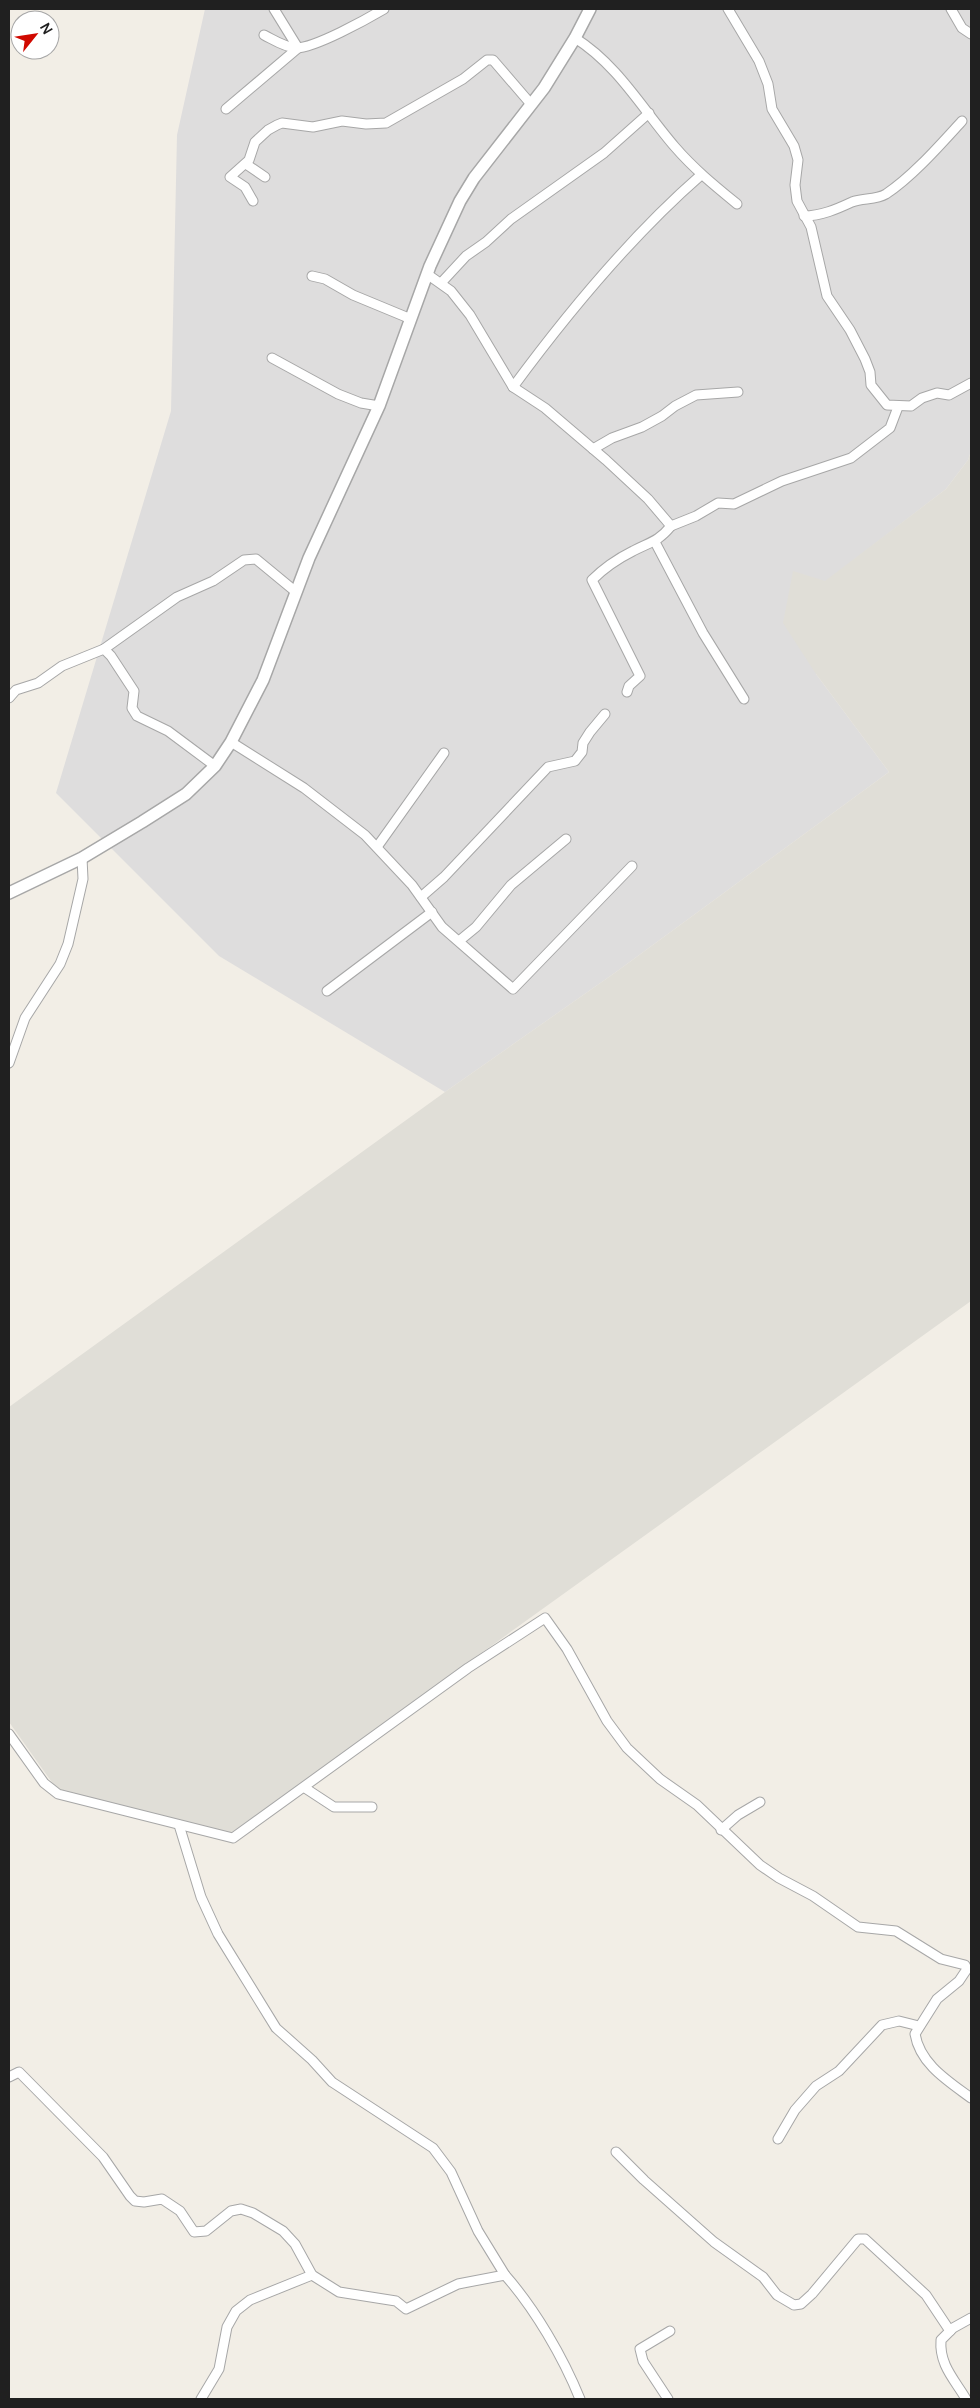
<svg xmlns="http://www.w3.org/2000/svg" width="980" height="2408" viewBox="0 0 980 2408" font-family="Manrope,sans-serif">
  <rect width="100%" height="100%" fill="#f2eee6"/>
  <polygon fill="#dedddd" points="205,9 971,9 971,451 968,460 946,489 825,582 816,674 889,772 616,972 445,1092 219,956 56,793 171,411 177,135"/>
  <polygon fill="#e0ded7" points="971,451 971,1301 231,1833 151,1814 56,1788 9,1722 9,1407 445,1092 616,972 889,772 816,674 783,623 793,571 825,581 946,489 968,460"/>
  <g fill="none" stroke-linecap="round" stroke-linejoin="round">
    <defs>
      <g id="minor">
        <polyline points="728,9 759,61 768,84 772,109 794,146 798,160 795,185 797,201 811,227 827,296 850,330 865,359 870,372 871,385 887,405 911,406 922,398 937,393 949,395 971,383"/>
        <polyline points="951,9 962,28 971,34"/>
        <path d="M264,35c10,5 20,12 32,13 19,0 71,-29 88,-39"/>
        <path d="M575,38c43,27 68,72 100,109 19,22 40,39 62,57"/>
        <polyline points="226,109 298,48 274,9"/>
        <polyline points="246,164 265,177"/>
        <polyline points="253,201 245,187 230,177 249,160 255,142 268,130 277,125 282,123 313,127 342,121 366,124 386,123 463,79 487,60 493,60 530,103"/>
        <path d="M804,216c17,0 33,-7 48,-14 11,-4 24,-2 34,-8 27,-18 54,-49 76,-73"/>
        <path d="M427,274l24,17 19,24 43,72 32,21 61,52 42,39 23,27c-13,16 -21,16 -38,25 -16,8 -29,17 -41,29l48,96 -11,10 -2,6"/>
        <polyline points="312,276 325,279 353,295 411,319"/>
        <polyline points="441,283 466,256 486,242 511,219 604,153 649,113"/>
        <polyline points="272,358 338,394 361,403 379,406"/>
        <path d="M513,387c56,-76 117,-150 188,-212"/>
        <polyline points="593,449 612,438 642,427 662,416 675,406 696,395 738,392"/>
        <polyline points="671,526 696,516 718,503 734,504 782,481 851,458 890,428 898,407"/>
        <polyline points="655,542 703,633 744,699"/>
        <polyline points="104,649 177,597 213,581 244,560 256,559 296,592"/>
        <polyline points="9,698 16,690 38,683 62,666 104,649 111,656 134,691 132,708 137,716 168,731 215,766"/>
        <polyline points="231,742 304,788 365,835 412,885 442,927 513,989 632,866"/>
        <polyline points="377,847 444,753"/>
        <polyline points="421,897 444,877 548,767 575,761 582,752 583,743 590,732 605,714"/>
        <polyline points="459,941 476,927 511,885 566,839"/>
        <polyline points="327,991 432,912"/>
        <polyline points="9,1063 25,1018 60,964 68,944 83,879 82,858"/>
        <path d="M9,1734l35,49 14,11 175,44 235,-170 77,-50 22,31 40,72 20,27 33,31 37,26 63,60 19,13 34,18 45,31 38,4 45,28 24,6 2,4 -8,12 -22,18 -22,35c5,30 33,47 56,64"/>
        <polyline points="305,1788 334,1807 372,1807"/>
        <polyline points="179,1825 201,1897 218,1934 276,2028 312,2060 332,2082 433,2148 451,2172 478,2231 505,2275"/>
        <polyline points="721,1830 738,1815 760,1802"/>
        <path d="M9,2077l10,-5 84,85 27,39 5,5 9,1 18,-3 18,12 14,21 12,-1 25,-20 10,-2 12,4 30,18 12,13 17,31 27,17 57,9 10,8 52,-25 47,-9c30,34 58,82 75,124"/>
        <polyline points="778,2139 795,2110 816,2086 839,2071 882,2025 899,2021 919,2026"/>
        <polyline points="616,2152 644,2180 714,2242 763,2277 777,2295 794,2305 801,2304 812,2294 858,2239 865,2239 926,2295 950,2331"/>
        <polyline points="201,2399 219,2369 227,2327 236,2311 250,2300 312,2275"/>
        <polyline points="668,2399 643,2361 640,2349 670,2331"/>
        <path d="M966,2399c-11,-19 -27,-34 -25,-59l12,-12 18,-10"/>
      </g>
      <polyline id="tertiary" points="9,893 82,858 142,822 186,794 215,766 231,742 263,680 309,558 379,406 430,266 460,201 474,178 544,88 575,38 590,9"/>
    </defs>
    <use href="#minor" stroke="#a7a7a7" stroke-width="11"/>
    <use href="#tertiary" stroke="#a7a7a7" stroke-width="14"/>
    <use href="#minor" stroke="#fff" stroke-width="9"/>
    <use href="#tertiary" stroke="#fff" stroke-width="11"/>
  </g>
  <rect width="980" height="2408" fill="none" stroke="#202020" stroke-width="20"/>
  <g transform="translate(35 35) rotate(60)"><circle r="24" fill="#ffffff" stroke="#a6a6a6"/>
  <path d="M0-4L9 19L0 12L-9 19Z" fill="#d00900"/>
  <text y="-8" font-size="14" font-weight="bold" text-anchor="middle" fill="#202020">N</text>
  </g>
</svg>
